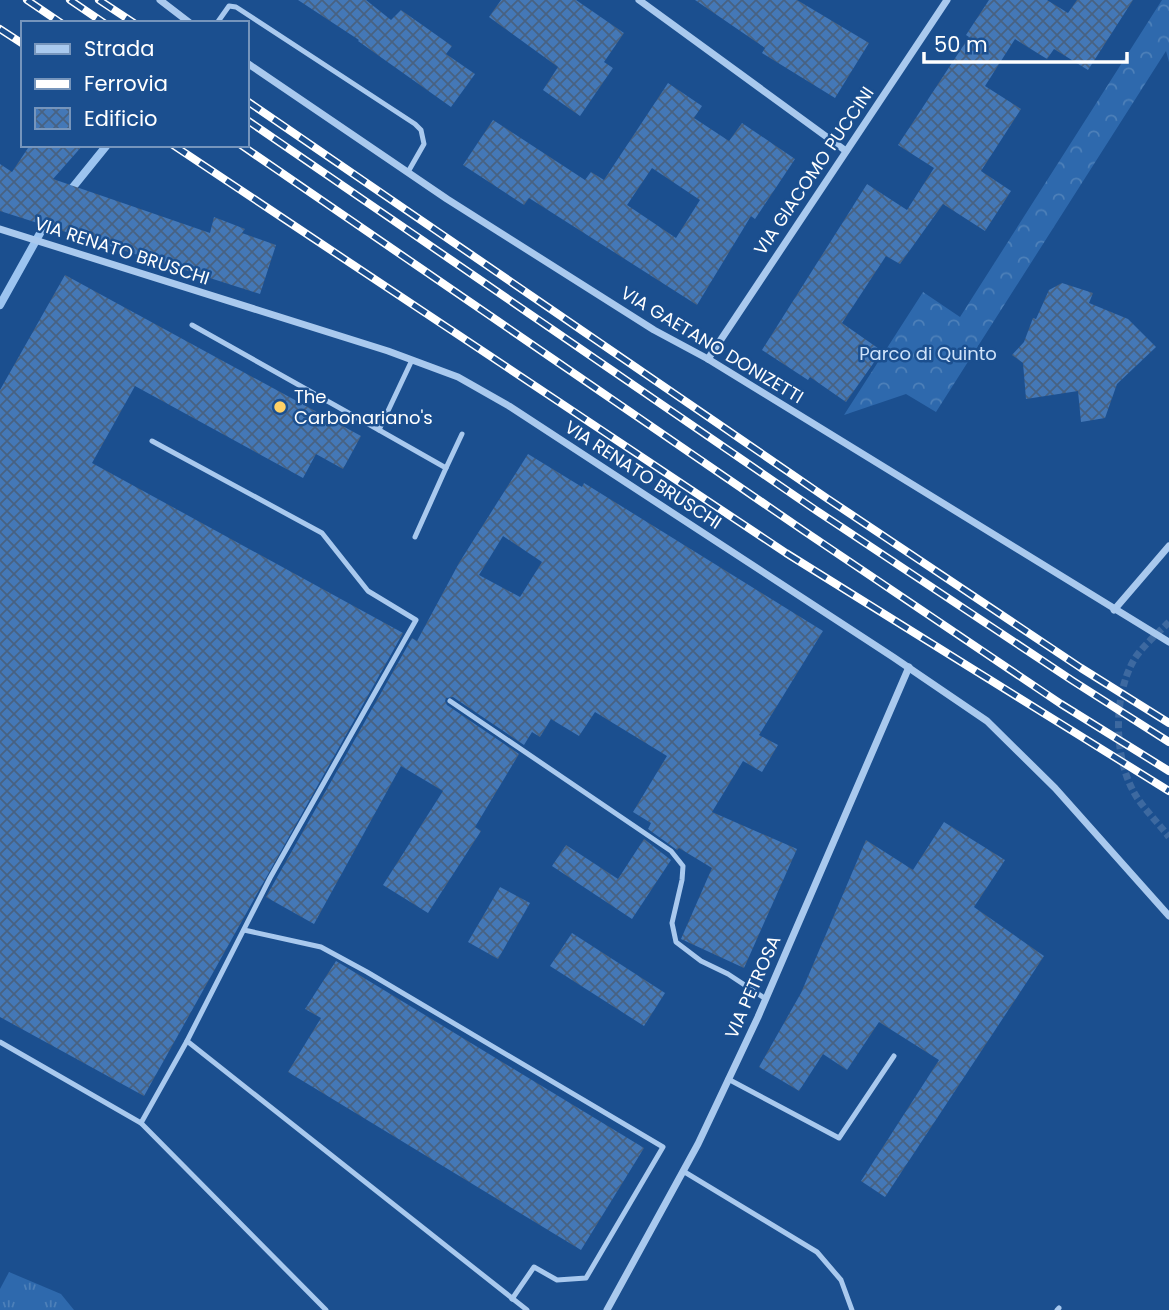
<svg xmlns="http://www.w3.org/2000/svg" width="1169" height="1310" viewBox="0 0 1169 1310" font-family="Poppins,sans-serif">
  <defs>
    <pattern id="grass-tufts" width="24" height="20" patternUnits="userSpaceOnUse" patternTransform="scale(1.75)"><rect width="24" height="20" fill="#2e69ad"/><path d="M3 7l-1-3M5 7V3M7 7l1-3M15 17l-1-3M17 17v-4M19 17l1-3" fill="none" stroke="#4d80b9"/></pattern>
    <pattern id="forest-crowns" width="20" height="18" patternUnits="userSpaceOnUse" patternTransform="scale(1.75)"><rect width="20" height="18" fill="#2e69ad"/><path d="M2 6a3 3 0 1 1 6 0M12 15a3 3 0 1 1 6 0" fill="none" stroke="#4d80b9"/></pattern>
    <pattern id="building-cross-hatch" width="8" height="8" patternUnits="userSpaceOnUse" patternTransform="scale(1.75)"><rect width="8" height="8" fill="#4478b7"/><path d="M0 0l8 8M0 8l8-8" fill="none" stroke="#486282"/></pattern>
  </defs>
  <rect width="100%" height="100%" fill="#1b4f8f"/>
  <polygon fill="url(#grass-tufts)" points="9,1272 61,1294 74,1310 0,1310 0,1289"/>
  <polygon fill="url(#forest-crowns)" points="1162,0 1169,0 1169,62 1166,51 936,412 906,394 844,415 923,292 960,317"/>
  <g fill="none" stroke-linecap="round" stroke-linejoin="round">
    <g stroke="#9cc4f0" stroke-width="8">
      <polyline points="69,192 107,145"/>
      <polyline points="0,305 48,219"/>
    </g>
  </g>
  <g fill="url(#building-cross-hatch)" fill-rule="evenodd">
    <polygon points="298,0 366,0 391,20 401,10 452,46 446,54 475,74 451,107 358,41 359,40"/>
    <polygon points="501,0 576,0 624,33 604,62 613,68 580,116 543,90 558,67 489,17"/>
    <polygon points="695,0 797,0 869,43 835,98 762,53 765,48"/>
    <polygon points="989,0 1047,0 1068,13 1077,0 1133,0 1088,70 1054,49 1047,59 1015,39 985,86 1021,109 981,171 1011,191 985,231 943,204 900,264 886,256 842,323 882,351 846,402 810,377 808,380 762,350 867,184 907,210 934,168 898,145 969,37 966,35"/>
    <path d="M668,83l34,23 -8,12 35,23 13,-18 53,36 -40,60 -4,-3 -54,89 -168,-107 -5,7 -61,-40 30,-45 92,60 6,-8 13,8zM652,168l48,32 -24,38 -49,-33z"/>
    <polygon points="30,145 83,145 53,179 210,233 214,217 245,229 242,233 276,245 260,294 0,211 0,164 12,172"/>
    <polygon points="65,275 361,436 343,469 316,454 303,478 135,386 92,463 403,633 144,1096 0,1017 0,390"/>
    <polygon points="1062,283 1093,293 1089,303 1128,319 1156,347 1117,384 1105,418 1081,422 1078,391 1026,399 1023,363 1012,355 1024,342 1033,318 1036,319 1049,290"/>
    <path d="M528,454l54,33 2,-4 239,148 -64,104 19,10 -16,27 -19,-11 -31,51 85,37 -53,119 -63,-29 31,-71 -33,-20 -2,2 -29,-21 3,-6 -18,-11 34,-56 -72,-44 -16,24 -28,-17 -11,18 -8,-5 -8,13 -71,-48 -7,1 -1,3 2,4 72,49 -44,73 6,4 -53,82 -45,-28 60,-94 -42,-25 -87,158 -48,-27 146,-259 5,3 42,-78zM503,536l39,26 -22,35 -41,-22z"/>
    <polygon points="944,822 1005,860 974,907 1044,956 885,1197 861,1181 939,1060 879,1022 847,1070 823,1054 799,1091 759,1067 801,993 866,840 913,870"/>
    <polygon points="644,839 671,860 632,919 552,866 566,845 618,879"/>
    <polygon points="500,887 530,903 498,959 468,942"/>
    <polygon points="572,933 665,993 644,1026 550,966"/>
    <polygon points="336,961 644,1148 581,1250 288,1072 321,1018 305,1009"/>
  </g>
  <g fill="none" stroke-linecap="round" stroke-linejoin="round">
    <path stroke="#3d69a0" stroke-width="7" stroke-dasharray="7 3.5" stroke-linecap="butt" d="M1169,622c-11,11 -25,23 -34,36 -23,38 -22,104 3,141 9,13 21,25 31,38"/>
    <g stroke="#a9c9ee" stroke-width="5">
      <polyline points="217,23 229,6 236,7 415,124 421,130 424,144 408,172"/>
      <polyline points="192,325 379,430 412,360"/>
      <polyline points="379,430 446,468 415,537"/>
      <polyline points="152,441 322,533 368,591 416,620 270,878 187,1041 527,1310"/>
      <polyline points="446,468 462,434"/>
      <polyline points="450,701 671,851 683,866 682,880 672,923 676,942 701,961 728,974 766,999"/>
      <polyline points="244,930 321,947 367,972 663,1147 586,1278 557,1280 534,1267 512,1299"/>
      <polyline points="0,1042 141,1123 187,1041"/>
      <polyline points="728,1079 839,1138 894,1056"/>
      <polyline points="141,1123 326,1310"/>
      <polyline points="683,1171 817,1252 841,1280 852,1310"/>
      <polyline points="1057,1310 1059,1308"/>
    </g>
    <g stroke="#a9c9ee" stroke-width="7">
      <polyline points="160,0 190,23"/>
      <polyline points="639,0 846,151"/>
      <polyline points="247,63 447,199 654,330 708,359 1169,642"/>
      <polyline points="0,229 388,351 458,377 509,406 893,657 987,721 1055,788 1169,916"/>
      <polyline points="708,359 947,0"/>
      <polyline points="1114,610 1169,546"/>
      <polyline points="607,1310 698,1144 758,1017 909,667"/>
    </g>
    <defs>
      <g id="rail">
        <polyline points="27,0 61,23"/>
        <polyline points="70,0 104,23"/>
        <polyline points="99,0 134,23"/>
        <polyline points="0,29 23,44"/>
        <polyline points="247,101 825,497 1081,668 1169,723"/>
        <polyline points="247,120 817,511 1073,681 1169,742"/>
        <polyline points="173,145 786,553 1169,791"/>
        <polyline points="241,145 804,531 1061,704 1169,771"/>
      </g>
    </defs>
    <use href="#rail" stroke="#fff" stroke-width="8"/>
    <use href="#rail" stroke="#1b4f8f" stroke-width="5" stroke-dasharray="16" stroke-linecap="butt"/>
  </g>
  <circle fill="#ffd166" stroke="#1b4f8f" stroke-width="2.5" cx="280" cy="407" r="7"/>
  <g text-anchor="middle" stroke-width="5" stroke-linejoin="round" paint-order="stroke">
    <g font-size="18" fill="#fff" stroke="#1b4f8f">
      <text transform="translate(814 171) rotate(-56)" y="6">VIA GIACOMO PUCCINI</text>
      <text transform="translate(122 251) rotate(18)" y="6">VIA RENATO BRUSCHI</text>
      <text transform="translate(712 345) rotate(31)" y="6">VIA GAETANO DONIZETTI</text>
      <text transform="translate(643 475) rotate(33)" y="6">VIA RENATO BRUSCHI</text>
      <text transform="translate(753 987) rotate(-66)" y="6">VIA PETROSA</text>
    </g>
    <g font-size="18" fill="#cfe3fa" stroke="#1b4f8f">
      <text x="928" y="360">Parco di Quinto</text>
    </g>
    <g font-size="18" fill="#fff" stroke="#1b4f8f" text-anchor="start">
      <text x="294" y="403">The<tspan x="294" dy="21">Carbonariano's</tspan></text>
    </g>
  </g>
  <rect x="21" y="21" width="228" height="126" fill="#1b4f8f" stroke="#7695bc" stroke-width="2"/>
  <rect x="35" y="44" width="35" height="10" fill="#a9c9ee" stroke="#7695bc" stroke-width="2"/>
  <text x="84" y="56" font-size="21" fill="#ffffff">Strada</text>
  <rect x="35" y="79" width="35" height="10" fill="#ffffff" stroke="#7695bc" stroke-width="2"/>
  <text x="84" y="91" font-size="21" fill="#ffffff">Ferrovia</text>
  <rect x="35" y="108" width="35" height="21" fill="url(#building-cross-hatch)" stroke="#7695bc" stroke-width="2"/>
  <text x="84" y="126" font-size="21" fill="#ffffff">Edificio</text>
  <path d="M924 52v10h203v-10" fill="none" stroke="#ffffff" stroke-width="3.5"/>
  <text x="934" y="52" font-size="21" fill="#ffffff" stroke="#1b4f8f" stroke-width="5" paint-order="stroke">50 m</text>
</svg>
